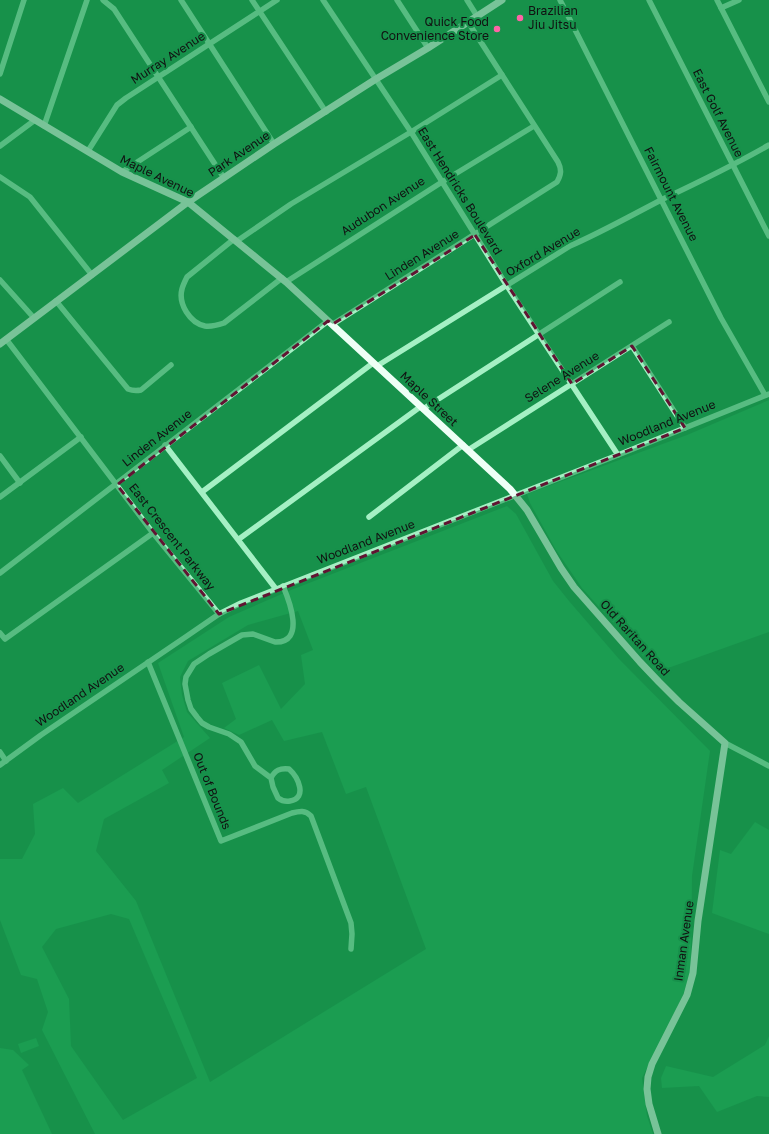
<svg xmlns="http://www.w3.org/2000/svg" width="769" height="1134" viewBox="0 0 769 1134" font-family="'Golos Text',sans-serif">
  <rect width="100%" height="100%" fill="#17914b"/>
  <g fill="#1faa59" fill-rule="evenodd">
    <polygon points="769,400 769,632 657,672 582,588 556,550 530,503 527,494 687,435"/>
    <path d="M507,506l9,8 37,67 16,20 50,58 91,92 -18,125 -1,93 -8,26 -41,83 5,38 6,18h-558l-53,-104 6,-18 -11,-33 -16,-4 -21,-55v-61h22l13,-25 -2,-30 30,-16 15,15 106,-66 -26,-74 71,-46 62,-27zM298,611l15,39 -12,5 4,29 -24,25 -22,-44 -37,18 14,36 -12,9 15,7 33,-15 12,21 38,-9 24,62 20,-7 60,162 -216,133 -74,-181 -40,-50 8,-32 65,-36 -7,-13 48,-32 -23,-26 -5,-17 -2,-18 8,-16 60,-36zM111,914l18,5 68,159 -74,42 -52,-74 -2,-47 -27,-52 14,-18z"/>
    <polygon points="755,822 769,830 769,934 712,913 720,850 731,854"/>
    <polygon points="769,1036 769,1097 757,1096 717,1112 699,1086 662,1088 661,1078 666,1066 713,1077 765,1045"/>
    <polygon points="36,1038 39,1046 21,1053 18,1044"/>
    <polygon points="0,1048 13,1050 29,1065 22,1070 52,1134 0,1134"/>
  </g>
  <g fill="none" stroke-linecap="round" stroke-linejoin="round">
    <g stroke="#a5f0c4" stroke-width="5.5">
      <polyline points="103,0 114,9 224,178"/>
      <polyline points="181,0 274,144"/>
      <polyline points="252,0 326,112"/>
      <polyline points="323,0 411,132 507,286 618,455"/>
      <polyline points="397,0 428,48"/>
      <polyline points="467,0 477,16"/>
      <polyline points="560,0 721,318 765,395"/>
      <polyline points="649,0 769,236"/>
      <polyline points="717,0 769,102"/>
      <polyline points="721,8 739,0"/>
      <polyline points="0,74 24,0"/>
      <polyline points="44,126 87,0"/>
      <polyline points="0,146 35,120"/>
      <polyline points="88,151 117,105 126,98 277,0"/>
      <polyline points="122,172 191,127"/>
      <polyline points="0,177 30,197 92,275"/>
      <path d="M234,239l-47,38c-2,4 -4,8 -5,12 -4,15 8,34 23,37 7,1 13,-1 19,-3l58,-45"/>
      <polyline points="237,241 291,204 411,132 502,75"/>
      <polyline points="0,280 34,318"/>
      <polyline points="286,282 442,182 534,126"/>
      <path d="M56,301l72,88c5,2 8,2 13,1l30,-25"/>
      <path d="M333,324l224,-142c4,-7 5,-12 1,-20l-90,-140"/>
      <polyline points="6,339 153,533 219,614"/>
      <polyline points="632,346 685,428"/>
      <path d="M377,366l193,-120c32,-14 62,-31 93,-47 36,-17 71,-34 106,-54"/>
      <polyline points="423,409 620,282"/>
      <polyline points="165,445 276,589"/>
      <polyline points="468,450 669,322"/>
      <polyline points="0,456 20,483"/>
      <polyline points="202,492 373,363"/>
      <polyline points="0,497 81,437"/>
      <polyline points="369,517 463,445"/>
      <polyline points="239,539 420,407"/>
      <polyline points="0,573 328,321"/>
      <polyline points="0,633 5,639 153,533"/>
      <path d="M148,662l73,179 71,-28c8,-2 13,-3 19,3l40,107 1,11 -1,15"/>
      <polyline points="725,743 769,766"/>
      <polyline points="0,752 6,761"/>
      <polyline points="0,765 41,735 187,636 219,614 241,603 618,455 769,394"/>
      <path d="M271,778c4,-8 9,-10 18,-9 9,8 19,29 1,32 -5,1 -8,0 -12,-3l-5,-11 -2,-9 -16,-12 -14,-24 -12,-8 -20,-7 -7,-4 -5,-6 -6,-8 -3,-9 -3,-16 1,-7 8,-13 15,-10 33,-19 11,-1 22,8c31,1 14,-42 8,-56"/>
    </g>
    <g stroke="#eefff6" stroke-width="7">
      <polyline points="0,99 122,172 188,202 286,282 510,489 527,510 561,568 574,587 640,662 659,682 679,702 725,743 698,921 693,973 687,995 652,1064 648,1077 647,1089 649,1104 658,1134"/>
      <polyline points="0,344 188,202 274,144 376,79 428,48 502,0"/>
    </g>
  </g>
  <path d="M0 0H769V1134H0ZM475,235l97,149 60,-38 53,82 -466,186 -102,-129 211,-164 5,3z" fill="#17914b" fill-opacity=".55" fill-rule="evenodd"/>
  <path fill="none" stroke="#611432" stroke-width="3" stroke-dasharray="8 5" stroke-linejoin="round" d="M475,235l97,149 60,-38 53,82 -466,186 -102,-129 211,-164 5,3z"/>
  <g fill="#ff64a6" stroke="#17914b" stroke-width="1.5">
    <circle cx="520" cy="18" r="4"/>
    <circle cx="497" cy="29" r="4"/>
  </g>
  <g text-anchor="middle" stroke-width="4" stroke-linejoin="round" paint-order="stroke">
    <g font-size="12" fill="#111" stroke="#17914b" text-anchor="start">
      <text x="528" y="15">Brazilian<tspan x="528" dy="14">Jiu Jitsu</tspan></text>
      <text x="489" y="26" text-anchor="end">Quick Food<tspan x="489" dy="14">Convenience Store</tspan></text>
    </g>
    <g font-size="12" fill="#111" stroke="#17914b">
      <text transform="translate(168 58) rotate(-33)" y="4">Murray Avenue</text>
      <text transform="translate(718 113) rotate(63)" y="4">East Golf Avenue</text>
      <text transform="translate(239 154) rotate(-34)" y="4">Park Avenue</text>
      <text transform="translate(157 176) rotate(26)" y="4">Maple Avenue</text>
      <text transform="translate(460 191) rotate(58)" y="4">East Hendricks Boulevard</text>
      <text transform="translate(671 194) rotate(63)" y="4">Fairmount Avenue</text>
      <text transform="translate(383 206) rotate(-33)" y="4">Audubon Avenue</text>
      <text transform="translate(543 252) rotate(-31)" y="4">Oxford Avenue</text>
      <text transform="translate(422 255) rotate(-32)" y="4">Linden Avenue</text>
      <text transform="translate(562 377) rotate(-32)" y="4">Selene Avenue</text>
      <text transform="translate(429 399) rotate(43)" y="4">Maple Street</text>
      <text transform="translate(667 423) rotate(-22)" y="4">Woodland Avenue</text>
      <text transform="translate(157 438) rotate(-38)" y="4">Linden Avenue</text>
      <text transform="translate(172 537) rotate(52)" y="4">East Crescent Parkway</text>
      <text transform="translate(366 542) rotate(-21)" y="4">Woodland Avenue</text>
      <text transform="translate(635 638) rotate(48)" y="4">Old Raritan Road</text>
      <text transform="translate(80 695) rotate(-34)" y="4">Woodland Avenue</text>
      <text transform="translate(212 791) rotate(68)" y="4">Out of Bounds</text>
      <text transform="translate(684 941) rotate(-82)" y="4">Inman Avenue</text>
    </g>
  </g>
</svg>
